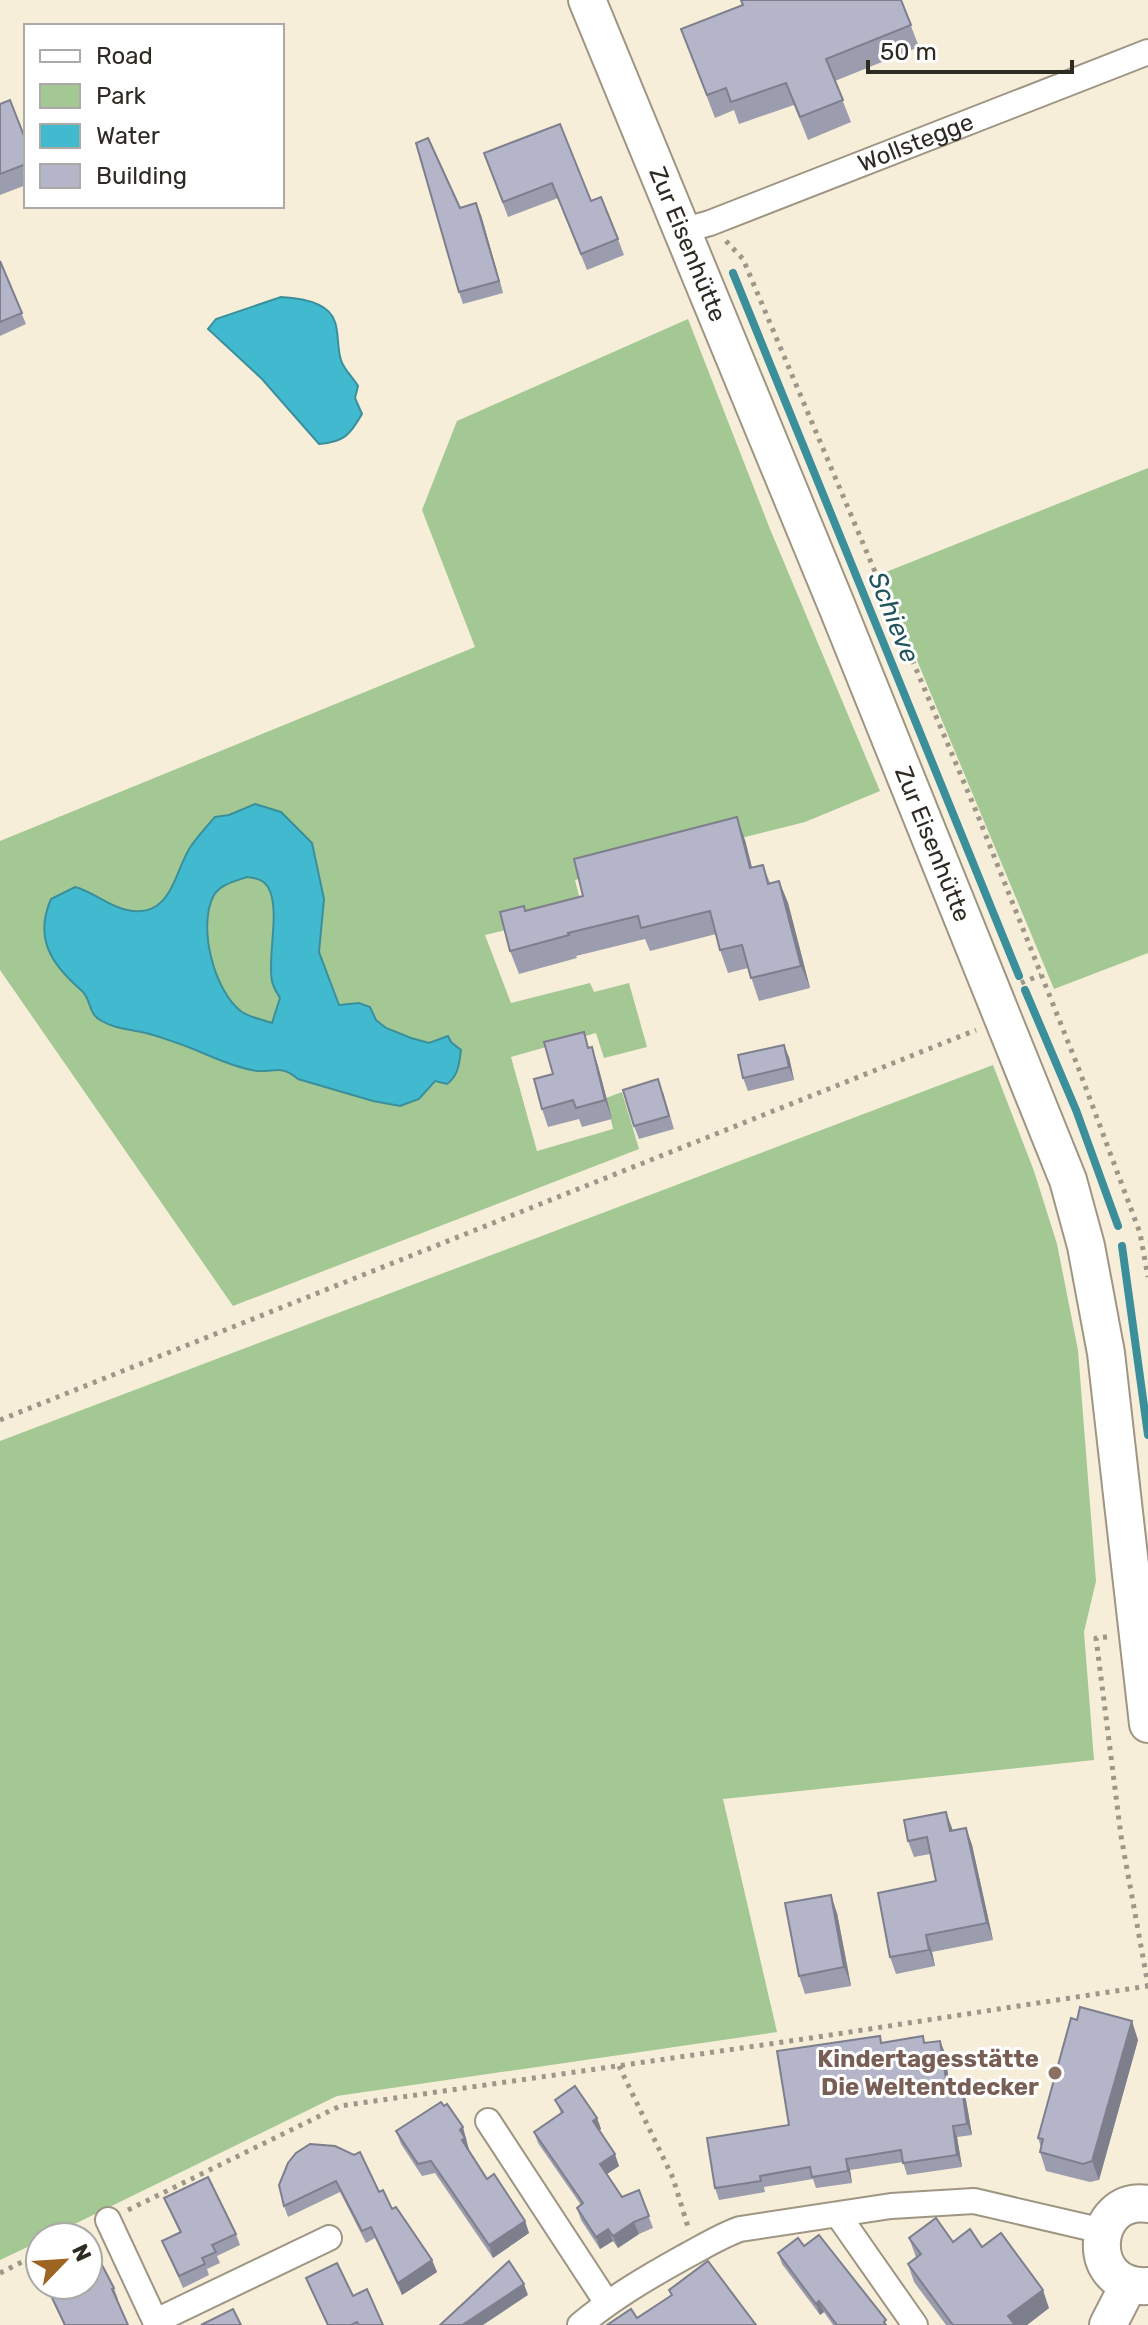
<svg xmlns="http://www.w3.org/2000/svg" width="1148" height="2325" viewBox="0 0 1148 2325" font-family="Rubik,sans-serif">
  <rect width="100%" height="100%" fill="#f7eeda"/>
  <g fill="#a3c893">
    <polygon points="688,319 770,529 880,791 805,822 575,880 583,911 485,935 511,1003 590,983 594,992 629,983 647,1047 604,1058 596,1033 511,1057 537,1151 613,1129 606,1098 622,1092 639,1149 233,1306 0,970 0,841 475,647 422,510 457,421"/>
    <polygon points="1148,468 1148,953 1054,989 881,574"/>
    <polygon points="993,1065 1034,1171 1057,1244 1078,1350 1096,1581 1084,1632 1094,1760 723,1799 777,2032 337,2096 48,2237 40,2237 40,2241 0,2260 0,1441"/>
  </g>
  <g fill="#41bacf" stroke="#3b8f9b" stroke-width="2" fill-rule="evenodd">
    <path d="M281,297c19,1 48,5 54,25 4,12 2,26 6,38 3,10 12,17 17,26l-3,12 7,16c-12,21 -18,28 -43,30l-57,-65 -54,-50 8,-10z"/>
    <path d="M255,804l26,8 31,31 12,56 -5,53 20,53 20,-2 11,4 6,13 10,8 25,10 18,5 19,-7 3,6 10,8c-2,13 -2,25 -14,34l-12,-3 -16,18 -19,7 -27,-5 -75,-22c-20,-17 -25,-4 -46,-9 -27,-5 -50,-19 -75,-27 -12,-4 -24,-9 -36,-11 -14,-3 -28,-4 -41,-12 -12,-7 -9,-22 -19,-30 -30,-26 -47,-52 -30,-91l24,-12c19,5 33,19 52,23 45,10 47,-39 64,-64 7,-10 16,-20 24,-29l14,-2zM247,877c8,1 16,2 21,10 13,22 -1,70 4,94 1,6 5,12 8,17l-8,25c-9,-3 -23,-6 -30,-11 -28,-20 -45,-87 -28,-117 7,-11 21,-14 33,-18z"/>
  </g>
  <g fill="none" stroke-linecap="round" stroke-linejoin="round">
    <g stroke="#3b8f9b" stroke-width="8">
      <polyline points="733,273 1019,976"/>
      <polyline points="1025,990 1076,1110 1118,1226"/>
      <polyline points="1122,1246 1148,1435"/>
    </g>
    <defs>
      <g id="street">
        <path id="s1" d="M682,231l28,-8 438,-171"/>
        <polyline points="488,2121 607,2303"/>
        <polyline points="838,2215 915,2325"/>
        <polyline points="108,2220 157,2325"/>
        <polyline points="156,2321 329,2238"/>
        <path d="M580,2325c32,-27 68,-48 104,-68 19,-10 36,-21 56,-28l151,-23 83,-5 129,30"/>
      </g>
      <g id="secondary">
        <path id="s2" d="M587,0l251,609 230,571 18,66 20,107 42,371"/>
        <path d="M1148,2204c-58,-9 -65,86 0,82"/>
        <polyline points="1108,2325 1129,2284"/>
      </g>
    </defs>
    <use href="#street" stroke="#9e9683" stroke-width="28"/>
    <use href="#secondary" stroke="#9e9683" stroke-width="40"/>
    <g stroke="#9e9789" stroke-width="5" stroke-dasharray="4 6" stroke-linecap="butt">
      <polyline points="726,241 743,259 976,811 1078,1067 1140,1233 1148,1277"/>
      <polyline points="1021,983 1041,975"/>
      <polyline points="0,1420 976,1030"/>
      <polyline points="1107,1637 1096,1638 1121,1836 1148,1985"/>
      <polyline points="619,2066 673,2178 688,2227"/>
      <polyline points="128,2210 340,2106 811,2038 1148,1986"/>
      <polyline points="73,2237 87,2230"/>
      <polyline points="0,2273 40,2253"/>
    </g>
    <use href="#street" stroke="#fff" stroke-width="24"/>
    <use href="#secondary" stroke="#fff" stroke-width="36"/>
  </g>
  <g fill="#9b9cad">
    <polygon points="740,0 901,0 919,47 835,81 851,122 808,140 794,105 739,124 734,110 715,118 681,29 742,5"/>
    <polygon points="0,104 26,141 26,185 0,195"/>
    <polygon points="560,124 591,201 618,239 624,255 587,270 558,198 508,217 484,153"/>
    <polygon points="460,208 481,215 503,293 463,304 459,292"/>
    <polygon points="0,261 26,324 0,336"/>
    <polygon points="745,840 752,868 763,865 770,883 779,881 788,903 810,988 759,1001 748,968 728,973 720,950 716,934 650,951 645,939 576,956 577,958 519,974 510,951 526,911 583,896"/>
    <polygon points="592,1047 598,1066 612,1119 582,1127 579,1119 548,1127 542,1109 553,1074"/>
    <polygon points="789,1057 794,1080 748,1091 743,1078"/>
    <polygon points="663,1092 674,1129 639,1139 634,1126"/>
    <polygon points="966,1828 972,1845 993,1940 932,1952 935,1966 896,1974 890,1957 936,1881 930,1854 914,1857 908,1841"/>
    <polygon points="837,1913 851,1986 805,1994 799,1976"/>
    <polygon points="1138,2040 1099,2180 1090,2182 1046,2171 1040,2152 1041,2147 1038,2138"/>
    <polygon points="940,2041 945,2053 950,2091 962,2089 966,2100 972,2135 957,2137 962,2167 907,2175 903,2162 850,2170 852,2183 816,2188 813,2179 764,2187 765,2192 719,2200 715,2188 883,2042 926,2043"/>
    <polygon points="555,2100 597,2118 601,2129 599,2131 619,2166 607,2174 622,2197 639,2190 653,2228 639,2234 618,2248 613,2241 600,2249 581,2220 577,2208 581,2205 538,2143 534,2132 561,2113"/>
    <polygon points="396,2131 467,2139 466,2140 469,2150 468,2150 487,2179 525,2221 529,2233 493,2258 435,2173 422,2176 401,2144"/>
    <polygon points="288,2163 379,2192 432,2260 437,2272 402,2295 375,2238 366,2243 340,2192 288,2217 284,2206"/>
    <polygon points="164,2198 236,2234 240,2245 217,2256 220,2263 207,2269 209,2275 183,2288 162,2241 180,2233"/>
    <polygon points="909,2238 953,2242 982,2247 1049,2308 1027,2325 946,2325 914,2282 908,2264 916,2257"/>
    <polygon points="804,2246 887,2325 833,2325 824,2312 820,2315 782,2264 778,2253"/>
    <polygon points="306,2278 353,2296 383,2325 327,2325"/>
    <polygon points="45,2285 88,2285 114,2288 118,2299 117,2300 128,2325 64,2325"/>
  </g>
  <g fill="#7e7f8d">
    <polygon points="476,203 481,215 503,293 499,281"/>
    <polygon points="737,817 745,840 758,891 750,868"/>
    <polygon points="779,881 788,903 810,988 801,966"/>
    <polygon points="784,1045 789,1057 794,1080 789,1067"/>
    <polygon points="592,1047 598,1066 612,1119 605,1100"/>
    <polygon points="946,1812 952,1828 956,1848 950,1831"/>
    <polygon points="966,1828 972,1845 993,1940 987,1923"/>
    <polygon points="831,1895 837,1913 851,1986 844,1967"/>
    <polygon points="926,1935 932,1952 935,1966 929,1950"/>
    <polygon points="1132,2021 1138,2040 1099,2180 1092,2161"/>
    <polygon points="940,2041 945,2053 952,2103 948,2091"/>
    <polygon points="962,2089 966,2100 972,2135 967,2124"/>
    <polygon points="597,2118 601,2129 597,2132 593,2121"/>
    <polygon points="953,2126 957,2137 962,2167 957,2155"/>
    <polygon points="463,2127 469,2150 466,2152 460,2130"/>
    <polygon points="615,2154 619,2166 604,2176 600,2164"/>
    <polygon points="846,2159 850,2170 852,2183 848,2171"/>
    <polygon points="525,2221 529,2233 493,2258 489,2245"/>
    <polygon points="634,2222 639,2234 618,2248 613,2236"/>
    <polygon points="608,2229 613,2241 600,2249 596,2237"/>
    <polygon points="432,2260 437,2272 402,2295 398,2283"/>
    <polygon points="524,2284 528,2295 483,2325 464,2325 464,2324"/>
    <polygon points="1043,2290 1049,2308 1027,2325 1011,2325 1008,2316"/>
    <polygon points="819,2301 824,2312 820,2315 816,2304"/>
  </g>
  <g fill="#b4b5c9" stroke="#7e7f8d" stroke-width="2">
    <polygon points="741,0 901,0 911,25 826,59 843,100 800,117 786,83 731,102 726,88 707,95 681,29 743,5"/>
    <polygon points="10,100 26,141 26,164 0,174 0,104"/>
    <polygon points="560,124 591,201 601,197 618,239 581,254 552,183 503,202 484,153"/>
    <polygon points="428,138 460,208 476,203 499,281 459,292 416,143"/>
    <polygon points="0,261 22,313 0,322"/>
    <polygon points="737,817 750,868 763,865 768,884 779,881 801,966 751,978 742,945 720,950 710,911 641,928 638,916 568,933 569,935 510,951 500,912 524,906 525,911 583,896 574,859"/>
    <polygon points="584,1032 588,1048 592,1047 605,1100 576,1108 573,1100 542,1109 534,1079 553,1074 544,1042"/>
    <polygon points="784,1045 789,1067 743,1078 738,1055"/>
    <polygon points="658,1079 669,1116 634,1126 623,1090"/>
    <polygon points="946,1812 950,1831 966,1828 987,1923 926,1935 929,1950 890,1957 878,1893 936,1881 927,1837 908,1841 904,1820"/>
    <polygon points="831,1895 844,1967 799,1976 785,1903"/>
    <polygon points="1080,2007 1132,2021 1092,2161 1083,2164 1040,2152 1043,2139 1038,2138 1071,2018 1077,2020"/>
    <polygon points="880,2036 881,2043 923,2036 924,2043 940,2041 948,2091 962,2089 967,2124 953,2126 957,2155 903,2163 901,2150 846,2159 848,2171 812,2177 810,2167 760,2176 761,2181 715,2188 707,2138 789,2125 777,2051"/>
    <polygon points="575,2086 597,2118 593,2121 615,2154 600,2164 622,2197 639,2190 649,2216 634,2222 613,2236 608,2229 596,2237 577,2208 583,2203 534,2132 563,2112 555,2100"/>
    <polygon points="441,2102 444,2106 447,2104 463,2127 460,2130 465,2138 462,2140 487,2179 494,2174 525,2221 489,2245 431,2161 418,2164 396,2131"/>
    <polygon points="310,2144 335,2146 354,2155 360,2152 379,2192 383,2190 392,2209 396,2207 432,2260 398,2283 371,2227 362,2231 336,2181 284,2206 279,2185 288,2163 296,2153"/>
    <polygon points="208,2177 236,2234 212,2245 216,2252 202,2258 205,2264 179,2276 162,2241 181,2232 164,2198"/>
    <polygon points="936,2218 953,2242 970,2229 982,2247 1001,2233 1043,2290 1008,2316 1015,2325 953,2325 908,2264 921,2254 909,2238"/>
    <polygon points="819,2235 886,2320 884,2322 886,2325 837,2325 819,2301 816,2304 778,2253 798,2238 804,2246"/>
    <polygon points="88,2242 90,2242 114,2288 112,2289 128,2325 65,2325 46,2285 88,2285"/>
    <polygon points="509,2261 524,2284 464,2324 465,2325 440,2325"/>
    <polygon points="708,2261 756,2325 607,2325 631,2309 637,2318 672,2295 669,2290"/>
    <polygon points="337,2263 353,2296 367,2289 383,2325 359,2325 357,2322 351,2325 328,2325 306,2278"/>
    <polygon points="233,2309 241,2325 201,2325"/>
  </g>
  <circle fill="#8d6e63" stroke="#fff" stroke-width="3" cx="1055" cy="2073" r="8"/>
  <g text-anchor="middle" stroke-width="6" stroke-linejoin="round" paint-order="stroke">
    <g font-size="24" fill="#2e2b23" stroke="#fff">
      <text dy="8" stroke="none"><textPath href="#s1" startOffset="250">Wollstegge</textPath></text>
      <text dy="8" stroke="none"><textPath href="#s2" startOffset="264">Zur Eisenhütte</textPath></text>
      <text dy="8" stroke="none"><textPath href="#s2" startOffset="912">Zur Eisenhütte</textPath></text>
    </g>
    <g font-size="24" font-weight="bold" fill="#785e54" stroke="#fff" text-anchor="end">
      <text x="1039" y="2067">Kindertagesstätte<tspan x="1039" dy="28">Die Weltentdecker</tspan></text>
    </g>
    <g font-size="26" font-style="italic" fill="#22545d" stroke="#fff">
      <text transform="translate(894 617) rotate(68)" y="9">Schieve</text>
    </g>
  </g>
  <rect x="24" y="24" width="260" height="184" fill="#ffffff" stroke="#abaaa7" stroke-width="2"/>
  <rect x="40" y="50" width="40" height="12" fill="#ffffff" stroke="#abaaa7" stroke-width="2"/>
  <text x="96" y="64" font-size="24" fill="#2e2b23">Road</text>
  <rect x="40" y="84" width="40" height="24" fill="#a3c893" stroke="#abaaa7" stroke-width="2"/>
  <text x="96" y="104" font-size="24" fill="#2e2b23">Park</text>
  <rect x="40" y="124" width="40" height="24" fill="#41bacf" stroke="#abaaa7" stroke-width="2"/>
  <text x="96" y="144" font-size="24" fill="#2e2b23">Water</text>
  <rect x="40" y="164" width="40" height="24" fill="#b4b5c9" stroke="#abaaa7" stroke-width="2"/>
  <text x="96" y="184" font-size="24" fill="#2e2b23">Building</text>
  <g transform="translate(64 2261) rotate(65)"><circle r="38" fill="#ffffff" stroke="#abaaa7" stroke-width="2"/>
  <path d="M0-6L14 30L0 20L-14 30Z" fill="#9d6422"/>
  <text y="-12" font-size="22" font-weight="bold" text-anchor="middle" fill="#2e2b23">N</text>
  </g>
  <path d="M868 60v12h204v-12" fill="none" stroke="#2e2b23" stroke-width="4"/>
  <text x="880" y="60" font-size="24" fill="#2e2b23" stroke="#ffffff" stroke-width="6" paint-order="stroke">50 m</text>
</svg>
